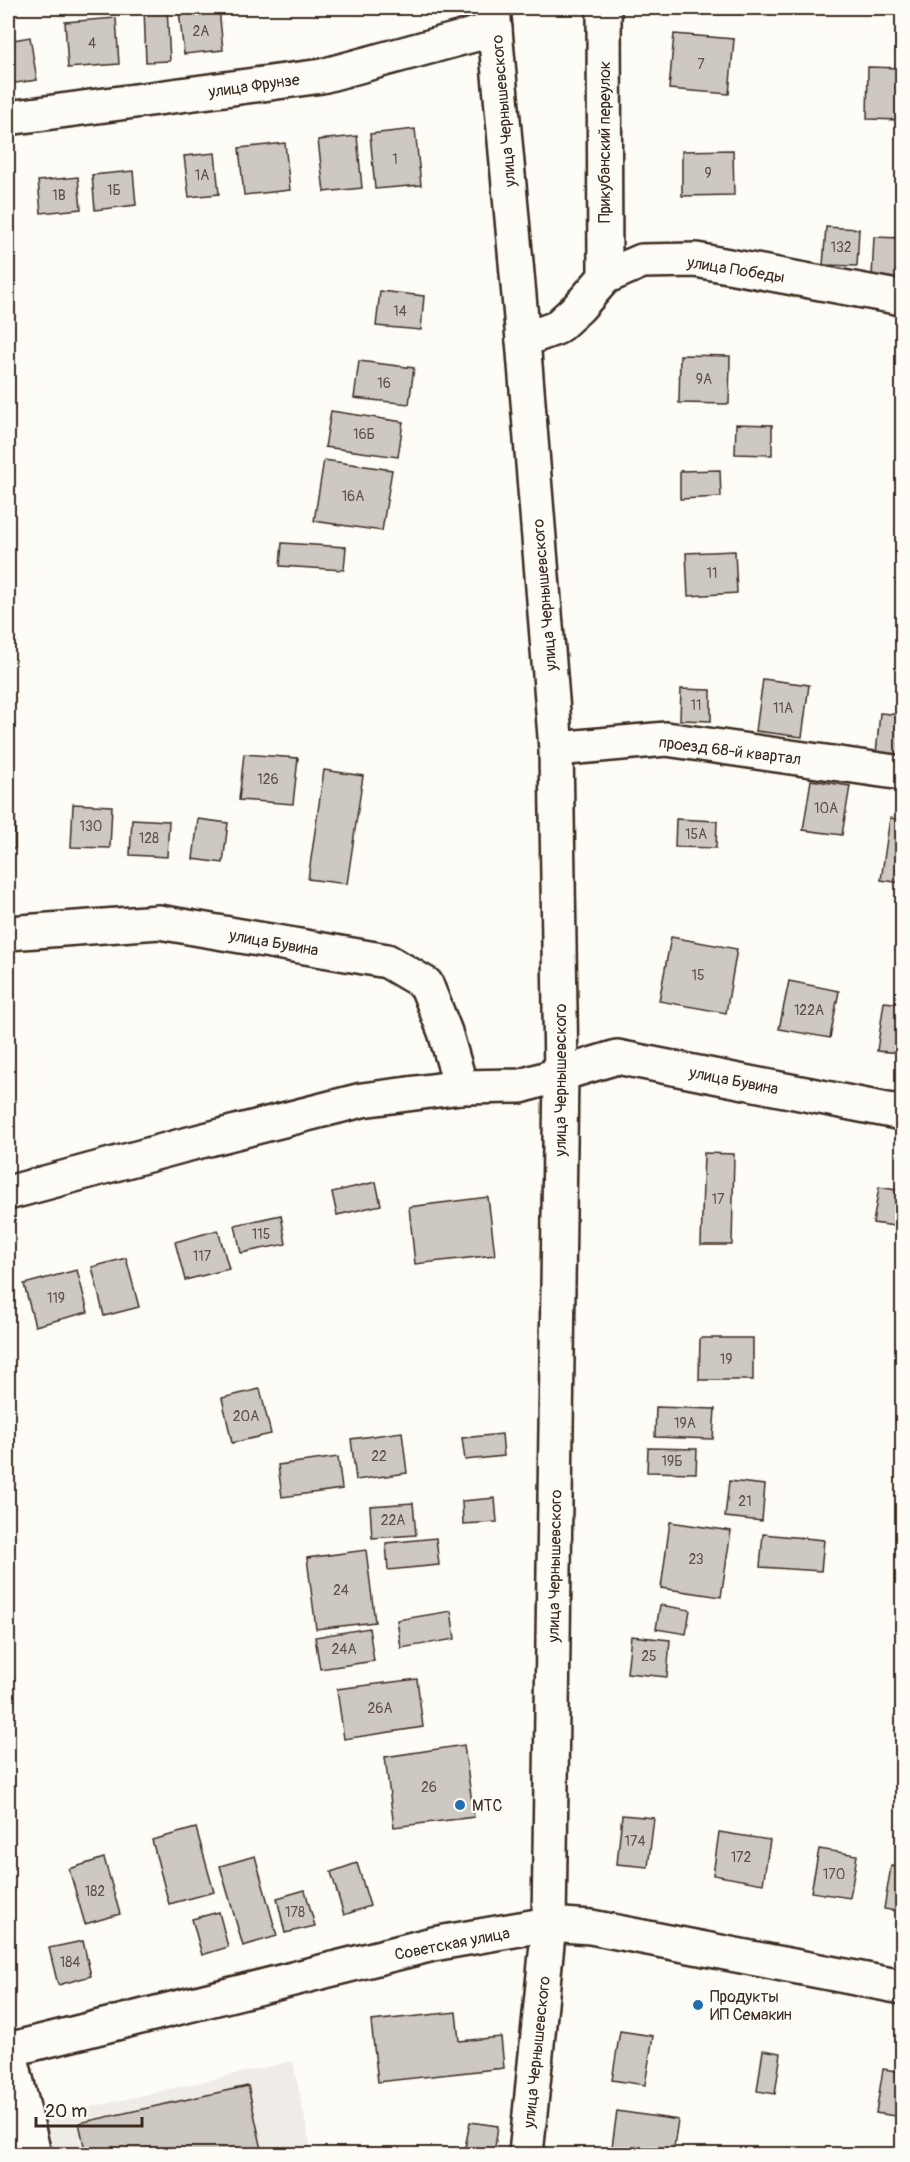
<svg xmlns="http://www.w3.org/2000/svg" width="910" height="2162" viewBox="0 0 910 2162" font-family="Pangolin,sans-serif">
  <rect width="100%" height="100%" fill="#fdfcf7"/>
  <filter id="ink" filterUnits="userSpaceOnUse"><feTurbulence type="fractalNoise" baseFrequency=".0167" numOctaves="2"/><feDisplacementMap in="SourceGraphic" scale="12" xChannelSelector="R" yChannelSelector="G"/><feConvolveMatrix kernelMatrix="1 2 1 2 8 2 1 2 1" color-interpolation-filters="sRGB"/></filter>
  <g filter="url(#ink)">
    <polygon fill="#efece7" points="293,2061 312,2154 8,2154 8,2126"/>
    <g fill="#cdc8c2" stroke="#3b2a1e" stroke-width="1.5">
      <polygon points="144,8 167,8 170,61 146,62"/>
      <polygon points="219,8 223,50 184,54 179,11"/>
      <rect x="680" y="8" width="60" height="6"/>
      <polygon points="116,18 119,64 68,68 65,22"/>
      <polygon points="674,34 734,39 729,94 669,89"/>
      <polygon points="30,37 37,80 8,84 8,41"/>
      <polygon points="868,67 902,68 902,120 867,119"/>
      <polygon points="415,129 421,185 375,189 370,134"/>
      <polygon points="357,136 362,188 324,192 318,140"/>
      <polygon points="285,143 290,190 244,195 239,148"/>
      <polygon points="733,150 734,195 682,196 682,151"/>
      <polygon points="215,153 219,194 189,197 184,156"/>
      <polygon points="133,171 136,205 95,210 92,175"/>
      <polygon points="78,177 81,209 41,213 38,181"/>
      <polygon points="826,227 859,229 857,266 823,265"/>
      <polygon points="874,237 902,238 899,278 872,277"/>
      <polygon points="380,291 424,296 421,330 376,326"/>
      <polygon points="680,355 730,356 729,404 679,403"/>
      <polygon points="359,361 414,368 409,404 354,398"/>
      <polygon points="331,411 403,422 398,457 325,447"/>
      <polygon points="736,424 772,425 772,455 735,454"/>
      <polygon points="324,460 392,470 382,531 314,521"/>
      <polygon points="720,470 721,497 680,499 680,471"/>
      <polygon points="282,543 346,547 344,570 280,566"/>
      <polygon points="735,551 737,593 688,596 686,553"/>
      <polygon points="763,679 809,685 802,737 756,731"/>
      <polygon points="681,689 711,690 711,721 680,720"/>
      <polygon points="880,713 902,715 902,756 876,754"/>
      <polygon points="244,754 298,758 293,804 239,800"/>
      <polygon points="324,770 363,776 347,884 308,879"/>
      <polygon points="811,780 850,786 842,835 803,830"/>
      <polygon points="73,804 112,806 110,848 71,847"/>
      <rect x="8" y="816" width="7" height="33"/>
      <polygon points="890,818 902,820 902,883 881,880"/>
      <polygon points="132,819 169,821 167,857 130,855"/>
      <polygon points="198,819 228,823 223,863 193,859"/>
      <polygon points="676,819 717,821 716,848 675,847"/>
      <polygon points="671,937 737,949 726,1013 659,1001"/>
      <polygon points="789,981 839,991 830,1038 779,1029"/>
      <polygon points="884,1002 902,1004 902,1053 877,1051"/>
      <polygon points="704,1153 734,1154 732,1245 701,1245"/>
      <polygon points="376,1182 381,1205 337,1215 332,1192"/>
      <polygon points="879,1187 902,1191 902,1227 873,1223"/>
      <polygon points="488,1197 495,1255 415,1264 409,1207"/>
      <polygon points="281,1215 286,1244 241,1253 235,1225"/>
      <polygon points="218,1230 229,1269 185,1280 175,1242"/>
      <polygon points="126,1258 139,1307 104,1316 92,1267"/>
      <polygon points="77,1270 88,1312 35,1326 24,1284"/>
      <polygon points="700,1338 753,1338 753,1380 699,1380"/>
      <polygon points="260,1389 271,1434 232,1443 222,1398"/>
      <polygon points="656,1407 715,1409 713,1439 655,1437"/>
      <polygon points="402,1432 407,1473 356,1480 351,1439"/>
      <polygon points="502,1434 504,1456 465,1460 462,1438"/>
      <polygon points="648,1448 697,1449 696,1473 647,1472"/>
      <polygon points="338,1457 342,1489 282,1497 278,1465"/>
      <polygon points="729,1481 765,1485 762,1521 725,1517"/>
      <polygon points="495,1498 497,1522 463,1524 462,1501"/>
      <polygon points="413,1503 416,1535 372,1538 370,1506"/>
      <polygon points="670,1522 731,1531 721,1597 661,1588"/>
      <polygon points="763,1534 824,1540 821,1571 760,1567"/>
      <polygon points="436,1538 439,1565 388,1570 386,1543"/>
      <polygon points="366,1550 375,1622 316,1629 307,1558"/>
      <polygon points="660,1605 690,1610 686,1634 656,1629"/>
      <polygon points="451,1611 455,1639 401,1648 397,1620"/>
      <polygon points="369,1628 374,1661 320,1669 315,1637"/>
      <polygon points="631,1636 670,1640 667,1677 627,1673"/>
      <polygon points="417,1679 423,1727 344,1739 337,1689"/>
      <polygon points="464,1745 474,1817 394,1827 385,1757"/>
      <polygon points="622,1815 654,1818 648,1867 617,1864"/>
      <polygon points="196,1828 214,1892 169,1904 152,1840"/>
      <polygon points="719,1832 770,1840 763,1884 713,1875"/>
      <polygon points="819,1849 857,1855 850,1898 811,1892"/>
      <polygon points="255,1856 277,1936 243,1946 220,1866"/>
      <polygon points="104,1858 120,1914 85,1924 69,1869"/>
      <polygon points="357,1863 370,1906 344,1915 331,1872"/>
      <polygon points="891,1866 902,1868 902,1912 884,1909"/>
      <polygon points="305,1890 315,1926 285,1933 277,1898"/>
      <polygon points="219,1912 228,1947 202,1955 192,1919"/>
      <polygon points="83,1941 91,1976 58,1985 49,1948"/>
      <polygon points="456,2012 459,2041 501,2037 504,2068 378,2082 371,2021"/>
      <polygon points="620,2031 653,2036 645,2085 612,2080"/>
      <polygon points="763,2050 781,2053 775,2094 757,2091"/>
      <polygon points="883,2069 902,2072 902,2117 876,2113"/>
      <polygon points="248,2086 263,2154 86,2154 79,2123"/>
      <polygon points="617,2111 678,2120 673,2154 611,2154"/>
      <polygon points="470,2122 498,2126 494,2154 464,2153"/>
    </g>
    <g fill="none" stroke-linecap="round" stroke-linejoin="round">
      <defs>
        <g id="minor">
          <polyline points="493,8 523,340 556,749 561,1074 549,1924 526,2154"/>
          <polyline points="604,8 605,277"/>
          <polyline points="8,118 322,76 495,29"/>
          <polyline points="523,340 556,328 579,307 605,277 642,261 696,260 902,298"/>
          <polyline points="556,749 666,739 902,773"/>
          <polyline points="8,933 159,922 387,961 426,984 445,1032 461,1087"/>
          <polyline points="8,1193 181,1146 362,1100 461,1087 521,1086 617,1057 902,1113"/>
          <polyline points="9,2049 34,2154"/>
          <polyline points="8,2050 433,1944 549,1924 591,1927 902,1987"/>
        </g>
      </defs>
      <use href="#minor" stroke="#3b2a1e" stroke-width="38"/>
      <use href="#minor" stroke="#fdfcf7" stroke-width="33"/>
    </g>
  </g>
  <g fill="#1f6fb2" stroke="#fdfcf7" stroke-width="2">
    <circle cx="460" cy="1805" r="6"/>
    <circle cx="698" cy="2005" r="6"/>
  </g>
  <g text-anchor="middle" stroke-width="4.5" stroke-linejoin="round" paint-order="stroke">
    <g font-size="14" fill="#605247">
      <text x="201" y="36">2А</text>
      <text x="92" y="48">4</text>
      <text x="701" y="69">7</text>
      <text x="395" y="164">1</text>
      <text x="708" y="178">9</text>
      <text x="202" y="180">1А</text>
      <text x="114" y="195">1Б</text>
      <text x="59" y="200">1В</text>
      <text x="841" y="252">132</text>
      <text x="400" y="316">14</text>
      <text x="704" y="384">9А</text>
      <text x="384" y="388">16</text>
      <text x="364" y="439">16Б</text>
      <text x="353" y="501">16А</text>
      <text x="712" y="578">11</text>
      <text x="696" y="710">11</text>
      <text x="783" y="713">11А</text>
      <text x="268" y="784">126</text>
      <text x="826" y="813">10А</text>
      <text x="91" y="831">130</text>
      <text x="696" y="839">15А</text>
      <text x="149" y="843">128</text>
      <text x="698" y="980">15</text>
      <text x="809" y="1015">122А</text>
      <text x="718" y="1204">17</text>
      <text x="261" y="1239">115</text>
      <text x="202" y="1261">117</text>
      <text x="56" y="1303">119</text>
      <text x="726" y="1364">19</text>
      <text x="246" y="1421">20А</text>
      <text x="685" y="1428">19А</text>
      <text x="379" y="1461">22</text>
      <text x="672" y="1466">19Б</text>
      <text x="745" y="1506">21</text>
      <text x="393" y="1525">22А</text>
      <text x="696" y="1564">23</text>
      <text x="341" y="1595">24</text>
      <text x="344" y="1654">24А</text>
      <text x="649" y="1661">25</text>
      <text x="380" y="1713">26А</text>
      <text x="429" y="1792">26</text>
      <text x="635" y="1846">174</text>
      <text x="741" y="1862">172</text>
      <text x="834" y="1879">170</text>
      <text x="95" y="1896">182</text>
      <text x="295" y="1917">178</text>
      <text x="70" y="1967">184</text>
    </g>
    <g font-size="16" fill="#3b2a1e" stroke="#fdfcf7">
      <text transform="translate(254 85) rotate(-8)" y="6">улица Фрунзе</text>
      <text transform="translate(503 111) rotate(-95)" y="6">улица Чернышевского</text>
      <text transform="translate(604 142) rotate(-90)" y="6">Прикубанский переулок</text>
      <text transform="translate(736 269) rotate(9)" y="6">улица Победы</text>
      <text transform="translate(544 595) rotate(-95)" y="6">улица Чернышевского</text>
      <text transform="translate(730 750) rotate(7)" y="6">проезд 68-й квартал</text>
      <text transform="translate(274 942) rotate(10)" y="6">улица Бувина</text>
      <text transform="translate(560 1080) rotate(-90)" y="6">улица Чернышевского</text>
      <text transform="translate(734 1080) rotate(11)" y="6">улица Бувина</text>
      <text transform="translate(554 1566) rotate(-89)" y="6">улица Чернышевского</text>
      <text transform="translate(452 1943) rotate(-11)" y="6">Советская улица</text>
      <text transform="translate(536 2052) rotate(-84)" y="6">улица Чернышевского</text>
    </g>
    <g font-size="16" fill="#3b2a1e" stroke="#fdfcf7" text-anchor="start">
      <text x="472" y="1811">МТС</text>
      <text x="710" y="2002">Продукты<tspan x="710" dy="18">ИП Семакин</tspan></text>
    </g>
  </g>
  <rect width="910" height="2162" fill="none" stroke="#fdfcf7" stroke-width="30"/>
  <rect x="15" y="15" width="880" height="2132" fill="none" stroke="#3b2a1e" stroke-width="2" filter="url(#ink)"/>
  <path d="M36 2117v9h106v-9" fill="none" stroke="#3b2a1e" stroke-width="3"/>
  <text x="45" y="2117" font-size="18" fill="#3b2a1e" stroke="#fdfcf7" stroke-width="4.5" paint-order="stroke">20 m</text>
</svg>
